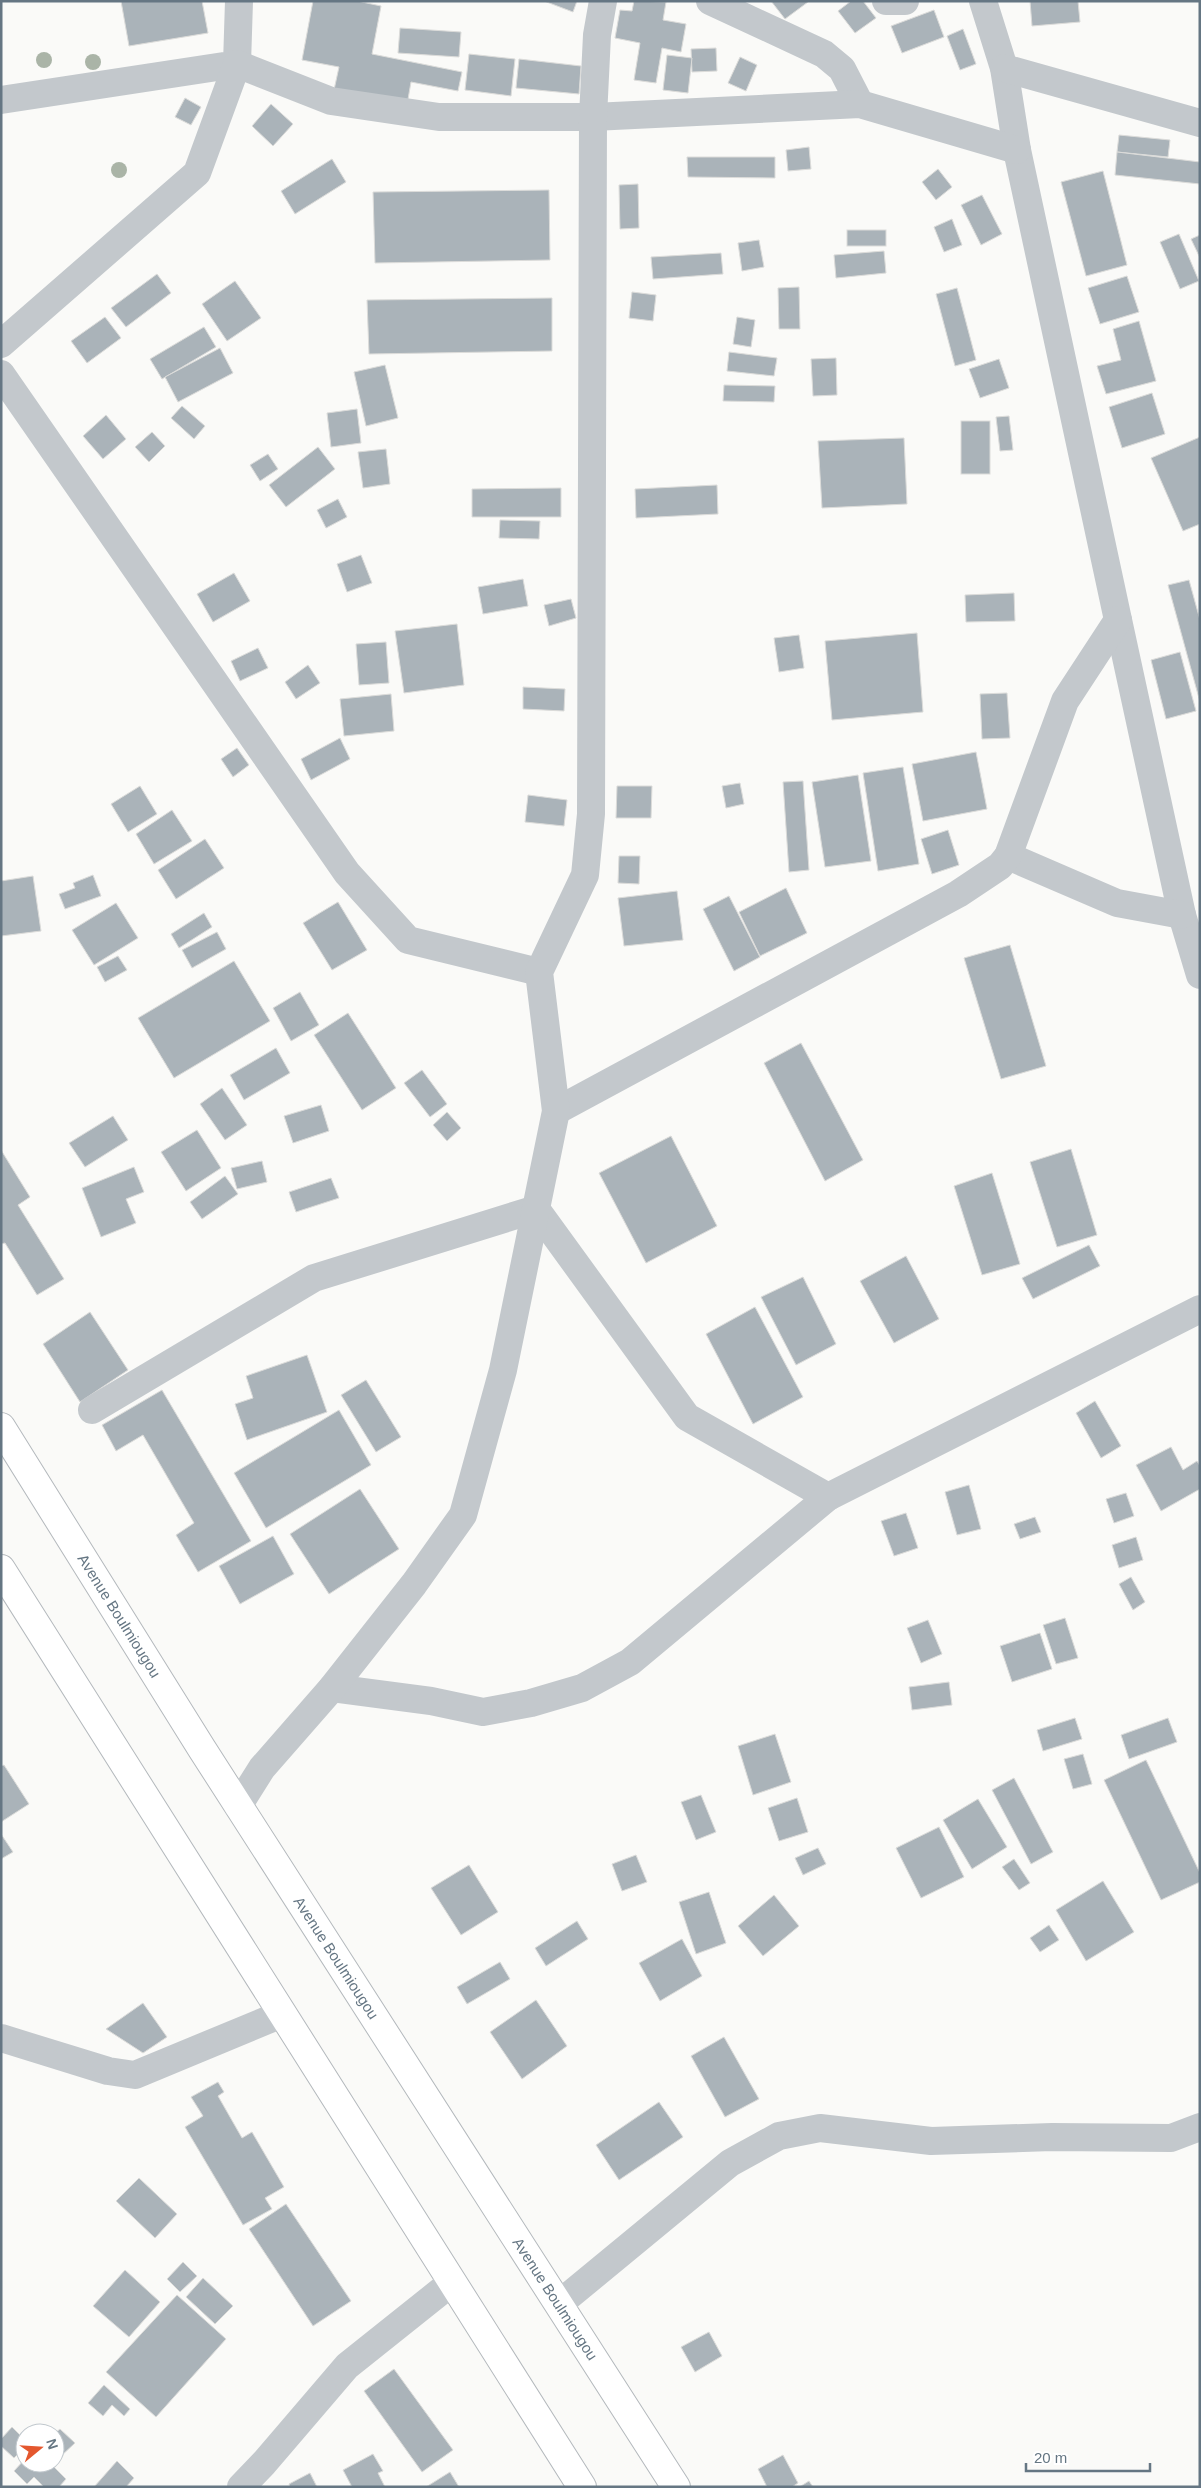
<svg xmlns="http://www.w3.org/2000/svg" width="1201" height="2488" viewBox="0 0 1201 2488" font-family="Arial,sans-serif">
  <rect width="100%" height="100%" fill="#fafaf8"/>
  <g fill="#aab3b9" stroke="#dcdcda">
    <polygon points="121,1 202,1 208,33 129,46"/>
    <polygon points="313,1 357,1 381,6 372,54 462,72 458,91 411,82 407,105 334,90 339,67 302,60"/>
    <polygon points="544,1 577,1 573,12"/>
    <polygon points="634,1 666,2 663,20 686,24 681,52 662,48 656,83 634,80 640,43 615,38 620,10 632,11"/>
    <polygon points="771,1 808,1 808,2 785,19"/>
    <polygon points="851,1 863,1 876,18 855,33 838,11"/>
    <polygon points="1030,1 1078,1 1080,22 1032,26"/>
    <polygon points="934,10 944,37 902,53 891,26"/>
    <polygon points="400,28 461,32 459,57 398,53"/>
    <polygon points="963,29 976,64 960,70 947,36"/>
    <polygon points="716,48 717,71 692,72 691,49"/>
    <polygon points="469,54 515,59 511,96 465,90"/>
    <polygon points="667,55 692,58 688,93 663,90"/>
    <polygon points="740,57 757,65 746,91 728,83"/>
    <polygon points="519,59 581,66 579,94 516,88"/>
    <polygon points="185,98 201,107 191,125 175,117"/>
    <polygon points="271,104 293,124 273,146 252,126"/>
    <polygon points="1119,135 1170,140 1168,157 1117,152"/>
    <polygon points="809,147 811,169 788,171 786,150"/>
    <polygon points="1117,152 1200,162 1200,184 1115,175"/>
    <polygon points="687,157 775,157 775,178 688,177"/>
    <polygon points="332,159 346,182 295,214 281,191"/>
    <polygon points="938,169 952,187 936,200 922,182"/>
    <polygon points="1103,171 1127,265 1086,276 1061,182"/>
    <polygon points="638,184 639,228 620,229 619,185"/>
    <polygon points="549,190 550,260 375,263 373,192"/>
    <polygon points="982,195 1002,234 981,245 961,205"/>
    <polygon points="952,219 962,245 944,252 934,227"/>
    <rect x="847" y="230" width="39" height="16"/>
    <polygon points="1179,234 1199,281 1180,289 1160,242"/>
    <polygon points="1200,235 1200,258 1191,239"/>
    <polygon points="759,240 764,267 742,271 738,243"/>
    <polygon points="884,251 886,273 836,278 834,255"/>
    <polygon points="721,253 723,274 653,279 651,257"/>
    <polygon points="157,274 171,293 126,327 111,308"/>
    <polygon points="1127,276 1139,312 1100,324 1088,288"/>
    <polygon points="235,281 261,318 227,341 202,304"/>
    <polygon points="799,287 800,329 779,329 778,288"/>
    <polygon points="957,288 976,360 955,366 936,294"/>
    <polygon points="632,292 656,295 653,321 629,318"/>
    <polygon points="552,298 552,351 369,354 367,300"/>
    <polygon points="105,317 121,338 87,363 71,341"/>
    <polygon points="737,317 755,320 751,347 733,344"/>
    <polygon points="1139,321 1156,381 1106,394 1097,366 1121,360 1113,329"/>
    <polygon points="204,327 216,347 162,379 150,359"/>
    <polygon points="220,348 233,373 178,402 165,377"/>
    <polygon points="729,352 777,358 774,376 727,371"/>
    <polygon points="836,358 837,395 813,396 811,359"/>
    <polygon points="999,359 1009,388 980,398 969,369"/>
    <polygon points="385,365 398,418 366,426 354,372"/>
    <polygon points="724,385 775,386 774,402 723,401"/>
    <polygon points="1152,393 1165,434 1122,448 1109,407"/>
    <polygon points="182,406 205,426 194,439 171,418"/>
    <polygon points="357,409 361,443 331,447 327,413"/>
    <polygon points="106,415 126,439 103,459 83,436"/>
    <polygon points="1009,416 1013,450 1000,451 996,417"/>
    <rect x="961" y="421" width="29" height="53"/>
    <polygon points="152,432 165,446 149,462 135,447"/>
    <polygon points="1200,437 1200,524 1183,531 1151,458"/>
    <polygon points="904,438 907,504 822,508 818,441"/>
    <polygon points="318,447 335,469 286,507 269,485"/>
    <polygon points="386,449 390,484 363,488 358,452"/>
    <polygon points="268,454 278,469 260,481 250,465"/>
    <polygon points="717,485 718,514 636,518 635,489"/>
    <polygon points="561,488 561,517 472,517 472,489"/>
    <polygon points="338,499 347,517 326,528 317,510"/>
    <polygon points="500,520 540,521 539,539 499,538"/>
    <polygon points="361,555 372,583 347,592 337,564"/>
    <polygon points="234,573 250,601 213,622 197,594"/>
    <polygon points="523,579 528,606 483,614 478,587"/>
    <polygon points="1189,580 1200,620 1200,702 1168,585"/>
    <polygon points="1014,593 1015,621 966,622 965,595"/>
    <polygon points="571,599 576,618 549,626 544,605"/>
    <polygon points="457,624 464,685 404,693 395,631"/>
    <polygon points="917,633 923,712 832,720 825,641"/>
    <polygon points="799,635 804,668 779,672 774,638"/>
    <polygon points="386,642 389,683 359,685 356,644"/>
    <polygon points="258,648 268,668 240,681 231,661"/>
    <polygon points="1180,652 1196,711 1166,719 1151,660"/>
    <polygon points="308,665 320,683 296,699 285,682"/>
    <polygon points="523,687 565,689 564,711 523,709"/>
    <polygon points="1007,693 1010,738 982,739 980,694"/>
    <polygon points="391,694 394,731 344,736 340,699"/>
    <polygon points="340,738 350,759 311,780 301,759"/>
    <polygon points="237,748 249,765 233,777 221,759"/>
    <polygon points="976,752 987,809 923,821 912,764"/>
    <polygon points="903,767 919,864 878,871 863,773"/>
    <polygon points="858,775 871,861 825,867 812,782"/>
    <polygon points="803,781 809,870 789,872 783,782"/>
    <polygon points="740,783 744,804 726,808 722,786"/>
    <polygon points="140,786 157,814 128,832 111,804"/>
    <polygon points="617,786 652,786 651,818 616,818"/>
    <polygon points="528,795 567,800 564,826 525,822"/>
    <polygon points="172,810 192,841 154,864 136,834"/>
    <polygon points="948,830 959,865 932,874 921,839"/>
    <polygon points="205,839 224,868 176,899 158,870"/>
    <polygon points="619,856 640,856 639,884 618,883"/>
    <polygon points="93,875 101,896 65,909 59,894 75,888 73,883"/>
    <polygon points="33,876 41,931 1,936 1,881"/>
    <polygon points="786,888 807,933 760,956 739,912"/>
    <polygon points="677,891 683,940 624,946 618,898"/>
    <polygon points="729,896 760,957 734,971 703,909"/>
    <polygon points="338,902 367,950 332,970 303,923"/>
    <polygon points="116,903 138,938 94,965 72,930"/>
    <polygon points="204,913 212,927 179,948 171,934"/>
    <polygon points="217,932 226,949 192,968 182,950"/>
    <polygon points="1010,945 1046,1066 1001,1079 964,958"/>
    <polygon points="118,956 127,970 105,982 97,967"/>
    <polygon points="234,961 270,1021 174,1078 138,1018"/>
    <polygon points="300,992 319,1025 291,1041 273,1008"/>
    <polygon points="348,1013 396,1088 362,1110 314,1035"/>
    <polygon points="801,1043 863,1160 825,1181 764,1063"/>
    <polygon points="276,1048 290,1073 244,1100 230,1075"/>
    <polygon points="422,1070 447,1104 430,1117 404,1083"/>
    <polygon points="222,1088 247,1125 225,1140 200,1104"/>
    <polygon points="321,1105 329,1131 293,1143 284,1116"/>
    <polygon points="447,1112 461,1128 447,1141 433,1125"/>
    <polygon points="113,1116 128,1140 85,1167 69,1143"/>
    <polygon points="197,1130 221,1168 186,1191 161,1152"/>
    <polygon points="671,1136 717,1226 646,1263 599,1173"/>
    <polygon points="1071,1149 1097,1235 1057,1247 1030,1162"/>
    <polygon points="1,1150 30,1197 18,1205 64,1279 37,1295 5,1243 1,1244"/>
    <polygon points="262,1161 267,1182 237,1189 231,1168"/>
    <polygon points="134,1167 144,1192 126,1199 136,1223 101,1237 82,1188"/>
    <polygon points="992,1173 1020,1264 982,1275 954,1186"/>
    <polygon points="225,1176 238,1194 202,1219 190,1202"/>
    <polygon points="331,1178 339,1198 296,1212 289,1192"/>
    <polygon points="1089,1245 1100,1266 1033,1299 1022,1278"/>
    <polygon points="906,1256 939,1319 894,1343 860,1281"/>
    <polygon points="803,1277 836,1344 796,1365 761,1297"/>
    <polygon points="755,1307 803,1397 753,1424 706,1334"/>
    <polygon points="90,1312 128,1370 80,1402 43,1344"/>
    <polygon points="307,1355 327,1412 247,1440 235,1404 253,1398 246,1376"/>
    <polygon points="366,1380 401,1437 376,1452 341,1395"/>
    <polygon points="162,1390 251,1541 198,1572 176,1535 194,1523 143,1435 116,1451 102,1425"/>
    <polygon points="1095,1401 1121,1446 1101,1458 1076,1413"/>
    <polygon points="339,1410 371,1465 266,1528 234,1473"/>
    <polygon points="1171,1447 1183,1470 1197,1461 1200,1466 1200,1489 1161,1511 1136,1465"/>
    <polygon points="969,1485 981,1529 957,1535 945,1492"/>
    <polygon points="360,1489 399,1549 329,1594 290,1534"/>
    <polygon points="1126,1493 1134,1516 1114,1523 1106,1499"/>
    <polygon points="906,1513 918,1548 894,1556 881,1521"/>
    <polygon points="1035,1517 1041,1532 1020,1539 1014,1524"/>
    <polygon points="273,1536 294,1574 240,1604 219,1566"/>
    <polygon points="1136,1537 1143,1560 1119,1568 1112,1545"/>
    <polygon points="1131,1577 1145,1602 1133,1610 1119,1584"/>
    <polygon points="1065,1618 1078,1658 1056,1664 1043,1625"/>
    <polygon points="928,1620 942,1654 921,1663 907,1628"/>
    <polygon points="1040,1633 1052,1669 1012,1682 1000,1646"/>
    <polygon points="949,1682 952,1705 912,1710 909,1687"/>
    <polygon points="1075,1718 1082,1739 1043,1751 1037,1730"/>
    <polygon points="1168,1718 1177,1742 1129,1759 1121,1735"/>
    <polygon points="775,1734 791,1782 753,1795 738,1746"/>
    <polygon points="1083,1754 1092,1784 1073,1789 1064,1759"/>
    <polygon points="1146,1760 1200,1873 1200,1882 1161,1900 1104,1780"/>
    <polygon points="4,1765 29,1804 1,1822 1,1766"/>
    <polygon points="1014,1778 1053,1852 1031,1864 992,1790"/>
    <polygon points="701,1795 716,1832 696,1840 681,1802"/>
    <polygon points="797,1798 808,1832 779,1841 768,1808"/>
    <polygon points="978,1799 1007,1847 972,1869 943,1820"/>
    <polygon points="939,1827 964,1877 921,1898 896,1848"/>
    <polygon points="1,1834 13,1852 1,1859"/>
    <polygon points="818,1848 826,1864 803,1875 795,1858"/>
    <polygon points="636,1855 647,1882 622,1891 612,1864"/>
    <polygon points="1014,1859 1030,1883 1019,1890 1002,1867"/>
    <polygon points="469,1865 498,1912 461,1935 431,1888"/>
    <polygon points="1103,1881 1134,1932 1086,1961 1056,1910"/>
    <polygon points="709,1892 726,1943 696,1954 679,1902"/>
    <polygon points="774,1895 799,1926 763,1956 738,1926"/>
    <polygon points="577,1921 588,1939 546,1966 535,1948"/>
    <polygon points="1049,1925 1059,1940 1040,1952 1030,1938"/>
    <polygon points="682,1939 702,1976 660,2001 639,1963"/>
    <polygon points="500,1962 510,1979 467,2004 457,1987"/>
    <polygon points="536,2000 567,2046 522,2079 490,2032"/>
    <polygon points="143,2003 167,2037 143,2053 106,2029"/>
    <polygon points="724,2037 759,2099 725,2117 691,2056"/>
    <polygon points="218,2082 224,2092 218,2096 242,2138 252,2132 284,2187 265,2198 272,2209 243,2225 185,2127 203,2116 191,2097"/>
    <polygon points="659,2102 683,2137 619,2180 596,2145"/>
    <polygon points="139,2178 177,2214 155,2238 116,2201"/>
    <polygon points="286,2204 351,2301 313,2326 249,2229"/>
    <polygon points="183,2262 197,2276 180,2292 167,2279"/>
    <polygon points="125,2270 160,2302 129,2337 93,2306"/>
    <polygon points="203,2278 233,2306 215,2324 186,2297"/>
    <polygon points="177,2295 226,2339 156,2417 106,2372"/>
    <polygon points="709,2332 722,2356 695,2372 681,2347"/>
    <polygon points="394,2369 453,2450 422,2472 364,2391"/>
    <polygon points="104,2385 130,2409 124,2416 112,2405 103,2416 88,2403"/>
    <polygon points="12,2427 25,2440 25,2447 14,2458 1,2446 1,2439"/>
    <polygon points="60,2429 75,2443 60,2457 55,2452 55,2433"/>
    <polygon points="373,2454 383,2471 378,2473 385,2487 352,2487 343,2470"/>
    <polygon points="783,2455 798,2483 792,2487 767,2487 758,2469"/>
    <polygon points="25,2459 25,2463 50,2463 66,2479 59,2487 44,2487 34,2477 27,2484 14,2471"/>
    <polygon points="117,2461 134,2478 126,2487 94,2487"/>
    <polygon points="450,2472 459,2487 426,2487"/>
    <polygon points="310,2473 317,2487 290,2487 289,2484"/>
    <polygon points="809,2481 813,2487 799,2487 801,2486"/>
  </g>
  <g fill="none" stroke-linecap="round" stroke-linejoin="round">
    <defs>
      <g id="trunk">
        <polyline points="1,1427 202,1749 676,2487"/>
        <polyline points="1,1569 582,2487"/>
      </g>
    </defs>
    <use href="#trunk" stroke="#b4b9bd" stroke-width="30"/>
    <g stroke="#c3c8cc" stroke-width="28">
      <polyline points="710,1 824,54 842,69 860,104"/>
      <polyline points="886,1 905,1"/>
      <polyline points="983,1 1004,68 1017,150 1118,620 1182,915 1200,975"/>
      <polyline points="1004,68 1200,123"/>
      <polyline points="1,100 237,64 239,1"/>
      <polyline points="1,344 197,173 237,64 331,101 439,117 593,117 860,104 1017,150"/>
      <polyline points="1,374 347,873 408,940 539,972"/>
      <polyline points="1008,856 1117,903 1182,915"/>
      <polyline points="556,1111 958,894 1000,866 1008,856 1065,701 1118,620"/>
      <polyline points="92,1410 314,1278 536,1209 687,1417 828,1497"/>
      <polyline points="332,1688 431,1701 483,1712 531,1703 582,1688 630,1662 828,1497 1200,1309"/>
      <polyline points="238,1806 262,1768 332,1688 414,1584 463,1515 503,1370 556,1111 539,972 585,875 591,814 593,117 597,35 603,1"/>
      <polyline points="1,2038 108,2071 135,2075 282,2014"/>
      <polyline points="559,2304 730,2163 779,2136 820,2128 931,2141 1052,2137 1171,2138 1200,2127"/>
      <polyline points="241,2487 264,2463 347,2366 451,2283"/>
    </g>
    <use href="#trunk" stroke="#fff" stroke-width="28"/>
  </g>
  <g fill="#aab4a7">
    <circle cx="44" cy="60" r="8"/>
    <circle cx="93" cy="62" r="8"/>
    <circle cx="119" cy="170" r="8"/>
  </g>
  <g text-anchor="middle" stroke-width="5" stroke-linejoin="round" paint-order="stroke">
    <g font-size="15" fill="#657683" stroke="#fff">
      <text transform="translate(119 1616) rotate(58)" y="5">Avenue Boulmiougou</text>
      <text transform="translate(336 1958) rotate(57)" y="5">Avenue Boulmiougou</text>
      <text transform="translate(555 2299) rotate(57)" y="5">Avenue Boulmiougou</text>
    </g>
  </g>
  <rect width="1201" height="2488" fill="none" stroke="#657683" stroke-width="5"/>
  <g transform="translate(40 2448) rotate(72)"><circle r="24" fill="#ffffff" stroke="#c1c8cd"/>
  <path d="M0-4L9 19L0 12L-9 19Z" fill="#e4572e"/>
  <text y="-8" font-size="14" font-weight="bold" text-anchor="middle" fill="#657683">N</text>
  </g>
  <path d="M1026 2463v8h124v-8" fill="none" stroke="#657683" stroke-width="2.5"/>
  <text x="1034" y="2463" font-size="15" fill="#657683" stroke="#ffffff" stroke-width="4" paint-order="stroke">20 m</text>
</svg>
